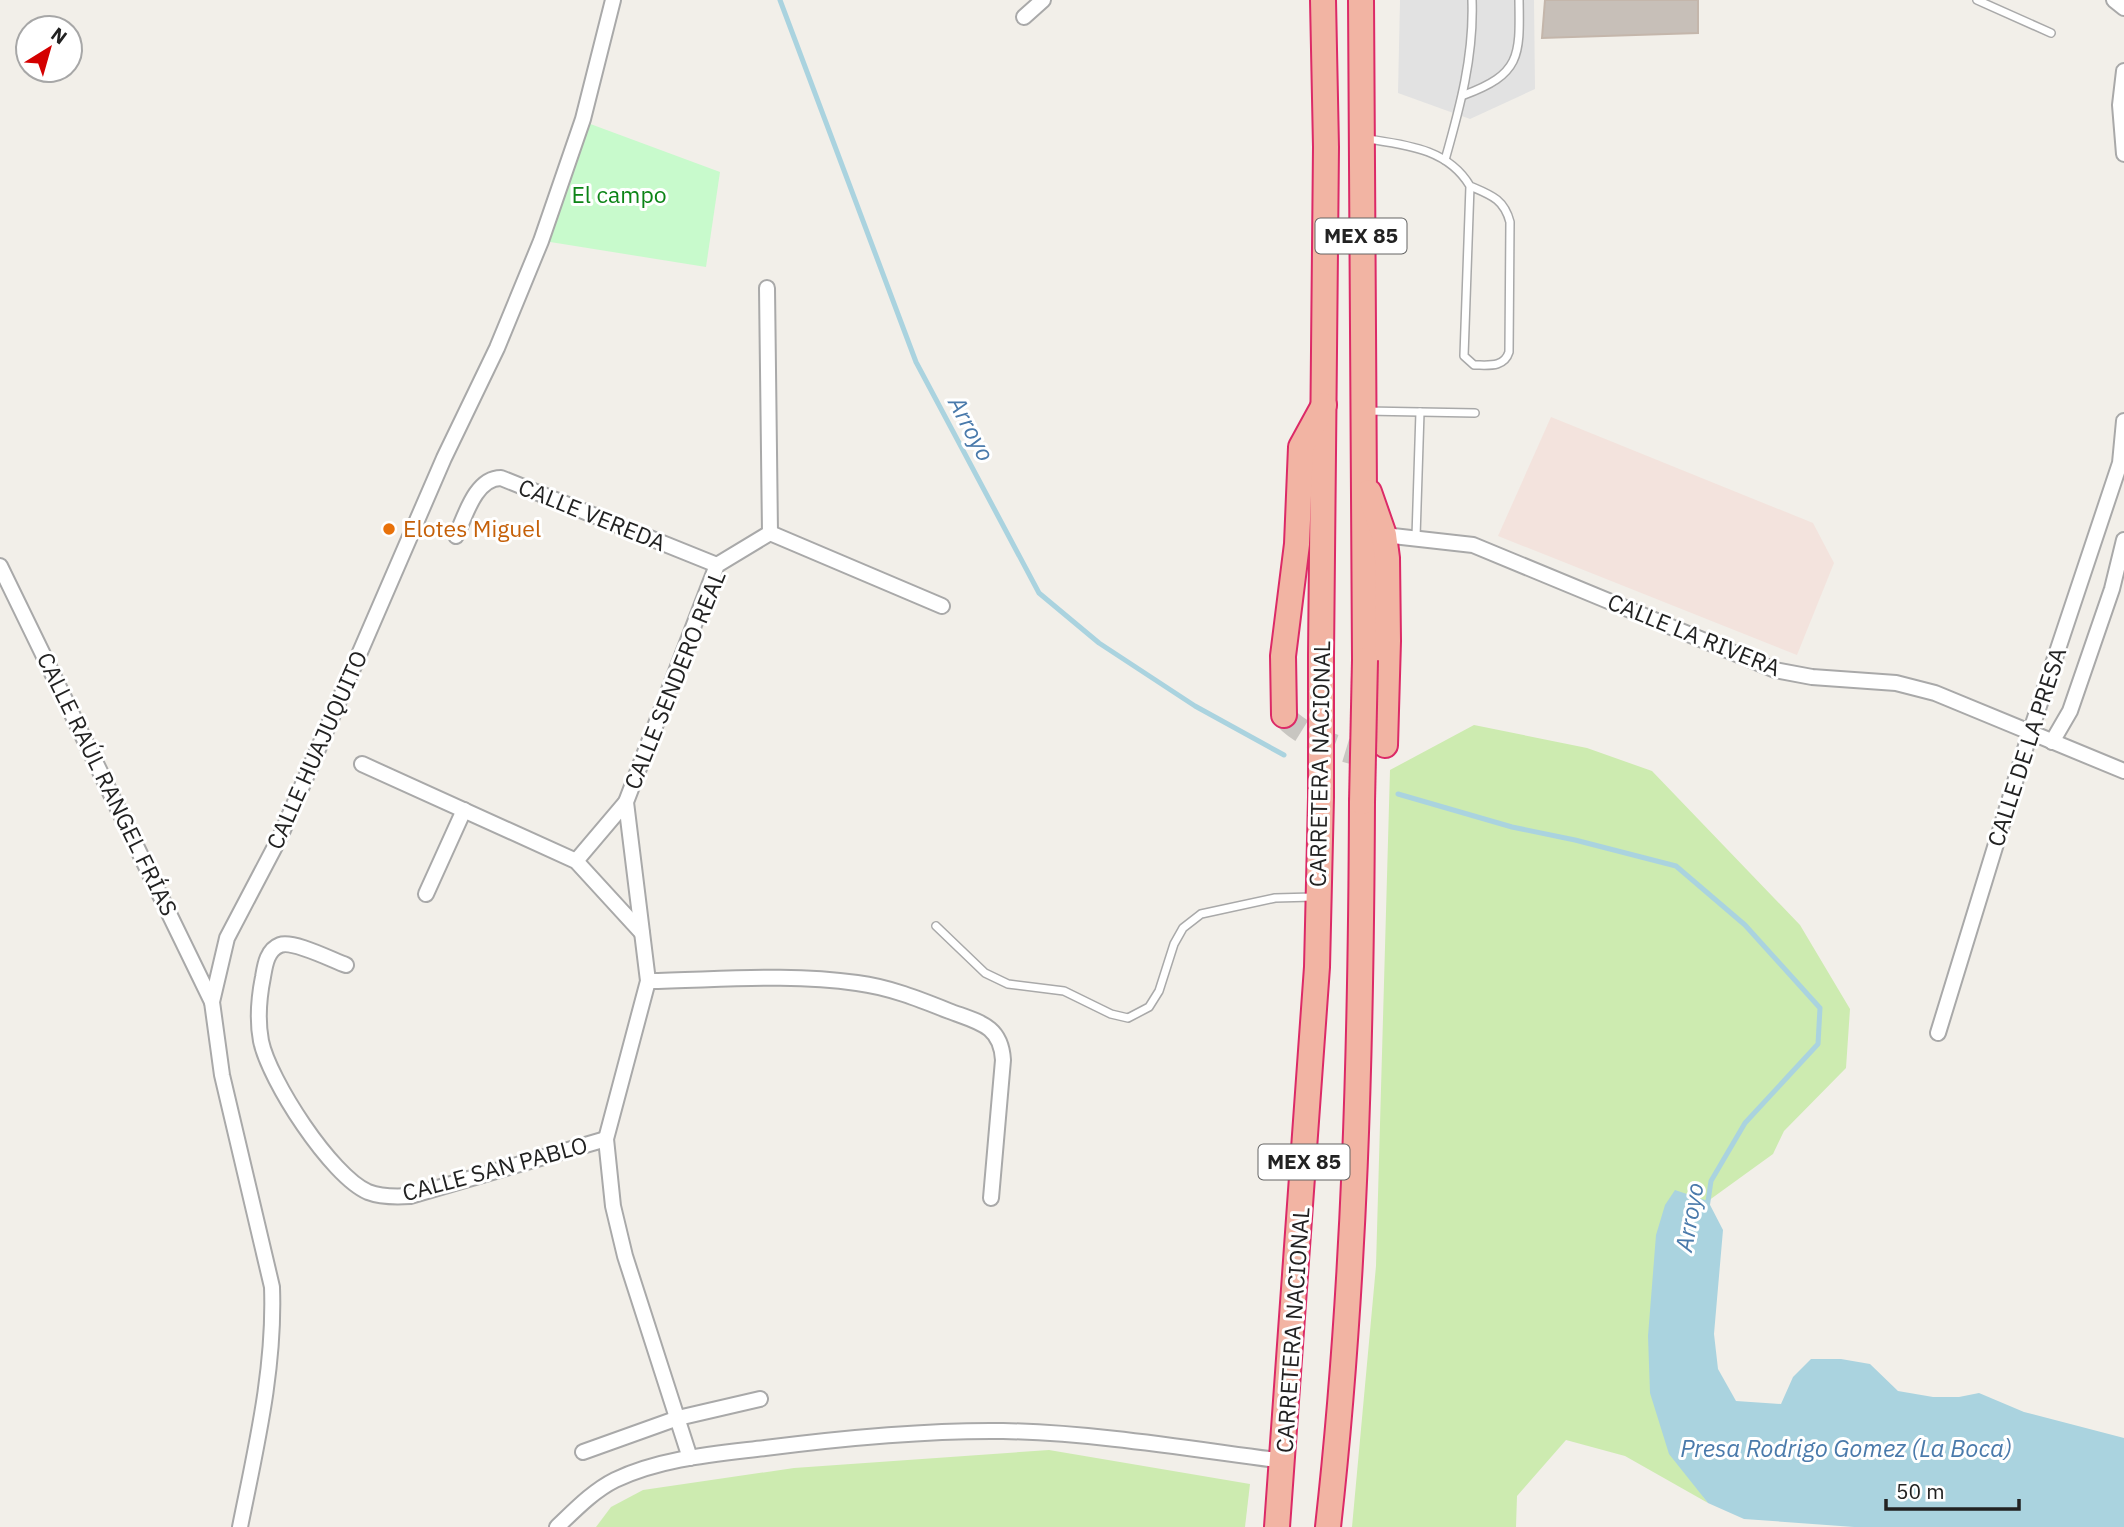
<svg xmlns="http://www.w3.org/2000/svg" width="2124" height="1527" viewBox="0 0 2124 1527" font-family="'IBM Plex Sans',sans-serif">
  <rect width="100%" height="100%" fill="#f2efe9"/>
  <polygon fill="#f3e3dd" points="1551,417 1813,523 1834,563 1797,655 1498,536"/>
  <g fill="#cdebb0">
    <polygon points="1474,725 1587,748 1652,771 1800,925 1850,1009 1846,1068 1784,1131 1773,1154 1708,1201 1691,1480 1708,1503 1625,1456 1566,1440 1517,1496 1516,1527 1352,1527 1376,1266 1390,770"/>
    <polygon points="1049,1450 1250,1484 1245,1527 596,1527 611,1507 643,1490 794,1468"/>
  </g>
  <polygon fill="#c8facc" points="585,122 720,172 706,267 544,241"/>
  <polygon fill="#e2e2e2" points="1400,0 1534,0 1535,89 1470,119 1398,93"/>
  <polygon fill="#aad3df" points="1675,1190 1708,1201 1723,1230 1714,1334 1718,1369 1736,1401 1781,1404 1793,1377 1811,1359 1841,1359 1870,1364 1898,1391 1933,1397 1959,1397 1979,1393 2024,1412 2124,1438 2124,1527 1854,1527 1744,1519 1708,1503 1669,1454 1650,1393 1648,1336 1656,1235 1665,1205"/>
  <g fill="none" stroke-linecap="round" stroke-linejoin="round">
    <g stroke="#aad3df" stroke-width="5">
      <polyline points="780,0 916,362 1039,593 1099,643 1195,706 1284,755"/>
      <polyline points="1398,794 1512,827 1575,840 1676,866 1745,925 1820,1008 1818,1044 1745,1123 1711,1181 1707,1208"/>
    </g>
  </g>
  <polygon fill="#c7bfb8" stroke="#c4b6ab" stroke-width="2" points="1545,0 1698,0 1698,33 1542,38"/>
  <g fill="none" stroke-linecap="round" stroke-linejoin="round">
    <path stroke="#c8c6c1" stroke-width="24" stroke-dasharray="24 12" stroke-linecap="butt" d="M1284,715c11,19 71,43 93,40l8,-10"/>
    <defs>
      <g id="service">
        <polyline points="1977,0 2051,33"/>
        <path d="M1464,95c57,-21 56,-39 55,-95"/>
        <path d="M1368,139c39,6 80,10 102,47l-6,170 10,9c14,0 30,3 35,-13l1,-130c-6,-23 -19,-27 -40,-36"/>
        <path d="M1445,160c15,-53 29,-104 27,-160"/>
        <polyline points="1366,411 1475,413"/>
        <polyline points="1416,537 1420,412"/>
        <polyline points="936,926 985,973 1008,984 1064,991 1111,1014 1128,1018 1149,1007 1159,991 1174,944 1183,928 1201,914 1275,898 1313,897"/>
      </g>
      <g id="minor">
        <polyline points="2114,0 2124,8"/>
        <polyline points="1024,17 1043,0"/>
        <polyline points="2124,71 2120,105 2124,154"/>
        <polyline points="770,533 942,606"/>
        <polyline points="1384,535 1473,545 1775,670 1812,677 1896,683 1935,693 2124,771"/>
        <path d="M456,536c9,-19 19,-58 45,-58l216,87"/>
        <polyline points="0,566 212,1002"/>
        <polyline points="2052,742 2070,711 2112,589 2124,540"/>
        <polyline points="362,764 576,861 642,933"/>
        <polyline points="576,861 626,802"/>
        <polyline points="426,894 464,810"/>
        <path d="M346,965c-14,-5 -53,-25 -66,-20 -13,5 -15,20 -17,32 -4,20 -6,43 -2,64 8,39 70,135 107,151 13,5 28,5 42,4l196,-57"/>
        <path d="M648,981c69,-1 141,-8 209,2 32,4 62,16 92,28 29,11 52,14 54,49l-12,138"/>
        <polyline points="1938,1033 2030,733 2120,463 2124,421"/>
        <polyline points="583,1452 678,1418 760,1399"/>
        <polyline points="690,1458 625,1256 613,1206 606,1139 648,981 626,802 717,565 770,533 767,288"/>
        <path d="M240,1527c16,-80 35,-158 32,-240l-50,-212 -10,-73 15,-64 53,-101 164,-379 53,-110 44,-107 42,-122 30,-119"/>
        <path d="M557,1527c18,-17 36,-36 58,-47 46,-22 100,-26 150,-32 78,-10 159,-18 238,-17 94,2 188,18 281,30"/>
      </g>
      <g id="trunk">
        <polyline points="1361,0 1365,660"/>
        <polyline points="1369,492 1384,535 1387,558 1388,641 1385,745"/>
        <polyline points="1321,657 1326,147 1323,0"/>
        <polyline points="1284,715 1283,656 1297,544 1301,447 1324,405"/>
        <polyline points="1277,1527 1317,967 1321,797"/>
        <path d="M1328,1527c27,-241 33,-483 34,-725"/>
      </g>
    </defs>
    <use href="#service" stroke="#a9a9a9" stroke-width="10"/>
    <use href="#minor" stroke="#a9a9a9" stroke-width="18"/>
    <use href="#trunk" stroke="#dc2a67" stroke-width="28"/>
    <use href="#service" stroke="#fff" stroke-width="7"/>
    <use href="#minor" stroke="#fff" stroke-width="14"/>
    <use href="#trunk" stroke="#f2b4a3" stroke-width="24"/>
    <defs>
      <g id="trunk-bridge">
        <polyline points="1321,657 1321,797"/>
        <polyline points="1362,802 1365,660"/>
      </g>
    </defs>
    <use href="#trunk-bridge" stroke="#dc2a67" stroke-width="28" stroke-linecap="butt"/>
    <use href="#trunk-bridge" stroke="#f2b4a3" stroke-width="24"/>
  </g>
  <circle fill="#e8710a" stroke="#fff" stroke-width="2.5" cx="389" cy="529" r="7"/>
  <g text-anchor="middle" stroke-width="6" stroke-linejoin="round" paint-order="stroke">
    <g fill="#fff" stroke="#646464" stroke-width="2">
      <rect x="1315.5" y="218.5" width="91" height="35" rx="5"/>
      <rect x="1258.5" y="1144.5" width="91" height="35" rx="5"/>
    </g>
    <g font-size="21" font-weight="bold" fill="#222">
      <text x="1361" y="243">MEX 85</text>
      <text x="1304" y="1169">MEX 85</text>
    </g>
    <g font-size="23" fill="#0c8416" stroke="#fff">
      <text x="619" y="203">El campo</text>
    </g>
    <g font-size="23" fill="#222" stroke="#fff">
      <text transform="translate(592 515) rotate(22)" y="8">CALLE VEREDA</text>
      <text transform="translate(1694 635) rotate(22)" y="8">CALLE LA RIVERA</text>
      <text transform="translate(675 680) rotate(-68)" y="8">CALLE SENDERO REAL</text>
      <text transform="translate(2027 747) rotate(-72)" y="8">CALLE DE LA PRESA</text>
      <text transform="translate(317 750) rotate(-66)" y="8">CALLE HUAJUQUITO</text>
      <text transform="translate(1320 764) rotate(-89)" y="8">CARRETERA NACIONAL</text>
      <text transform="translate(107 784) rotate(64)" y="8">CALLE RAÚL RANGEL FRÍAS</text>
      <text transform="translate(495 1169) rotate(-15)" y="8">CALLE SAN PABLO</text>
      <text transform="translate(1293 1330) rotate(-86)" y="8">CARRETERA NACIONAL</text>
    </g>
    <g font-size="23" fill="#c56008" stroke="#fff" text-anchor="start">
      <text x="403" y="537">Elotes Miguel</text>
    </g>
    <g font-size="24" font-style="italic" fill="#4a7aab" stroke="#fff">
      <text transform="translate(971 429) rotate(62)" y="8">Arroyo</text>
      <text transform="translate(1690 1217) rotate(-80)" y="8">Arroyo</text>
      <text x="1846" y="1457">Presa Rodrigo Gomez (La Boca)</text>
    </g>
  </g>
  <g transform="translate(49 49) rotate(37)"><circle r="33" fill="#ffffff" stroke="#a7a7a7" stroke-width="2"/>
  <path d="M0-5L12 26L0 18L-12 26Z" fill="#d40000"/>
  <text y="-10" font-size="19" font-weight="bold" text-anchor="middle" fill="#222222">N</text>
  </g>
  <path d="M1886 1499v10h133v-10" fill="none" stroke="#222222" stroke-width="3.5"/>
  <text x="1896" y="1499" font-size="21" fill="#222222" stroke="#ffffff" stroke-width="5" paint-order="stroke">50 m</text>
</svg>
